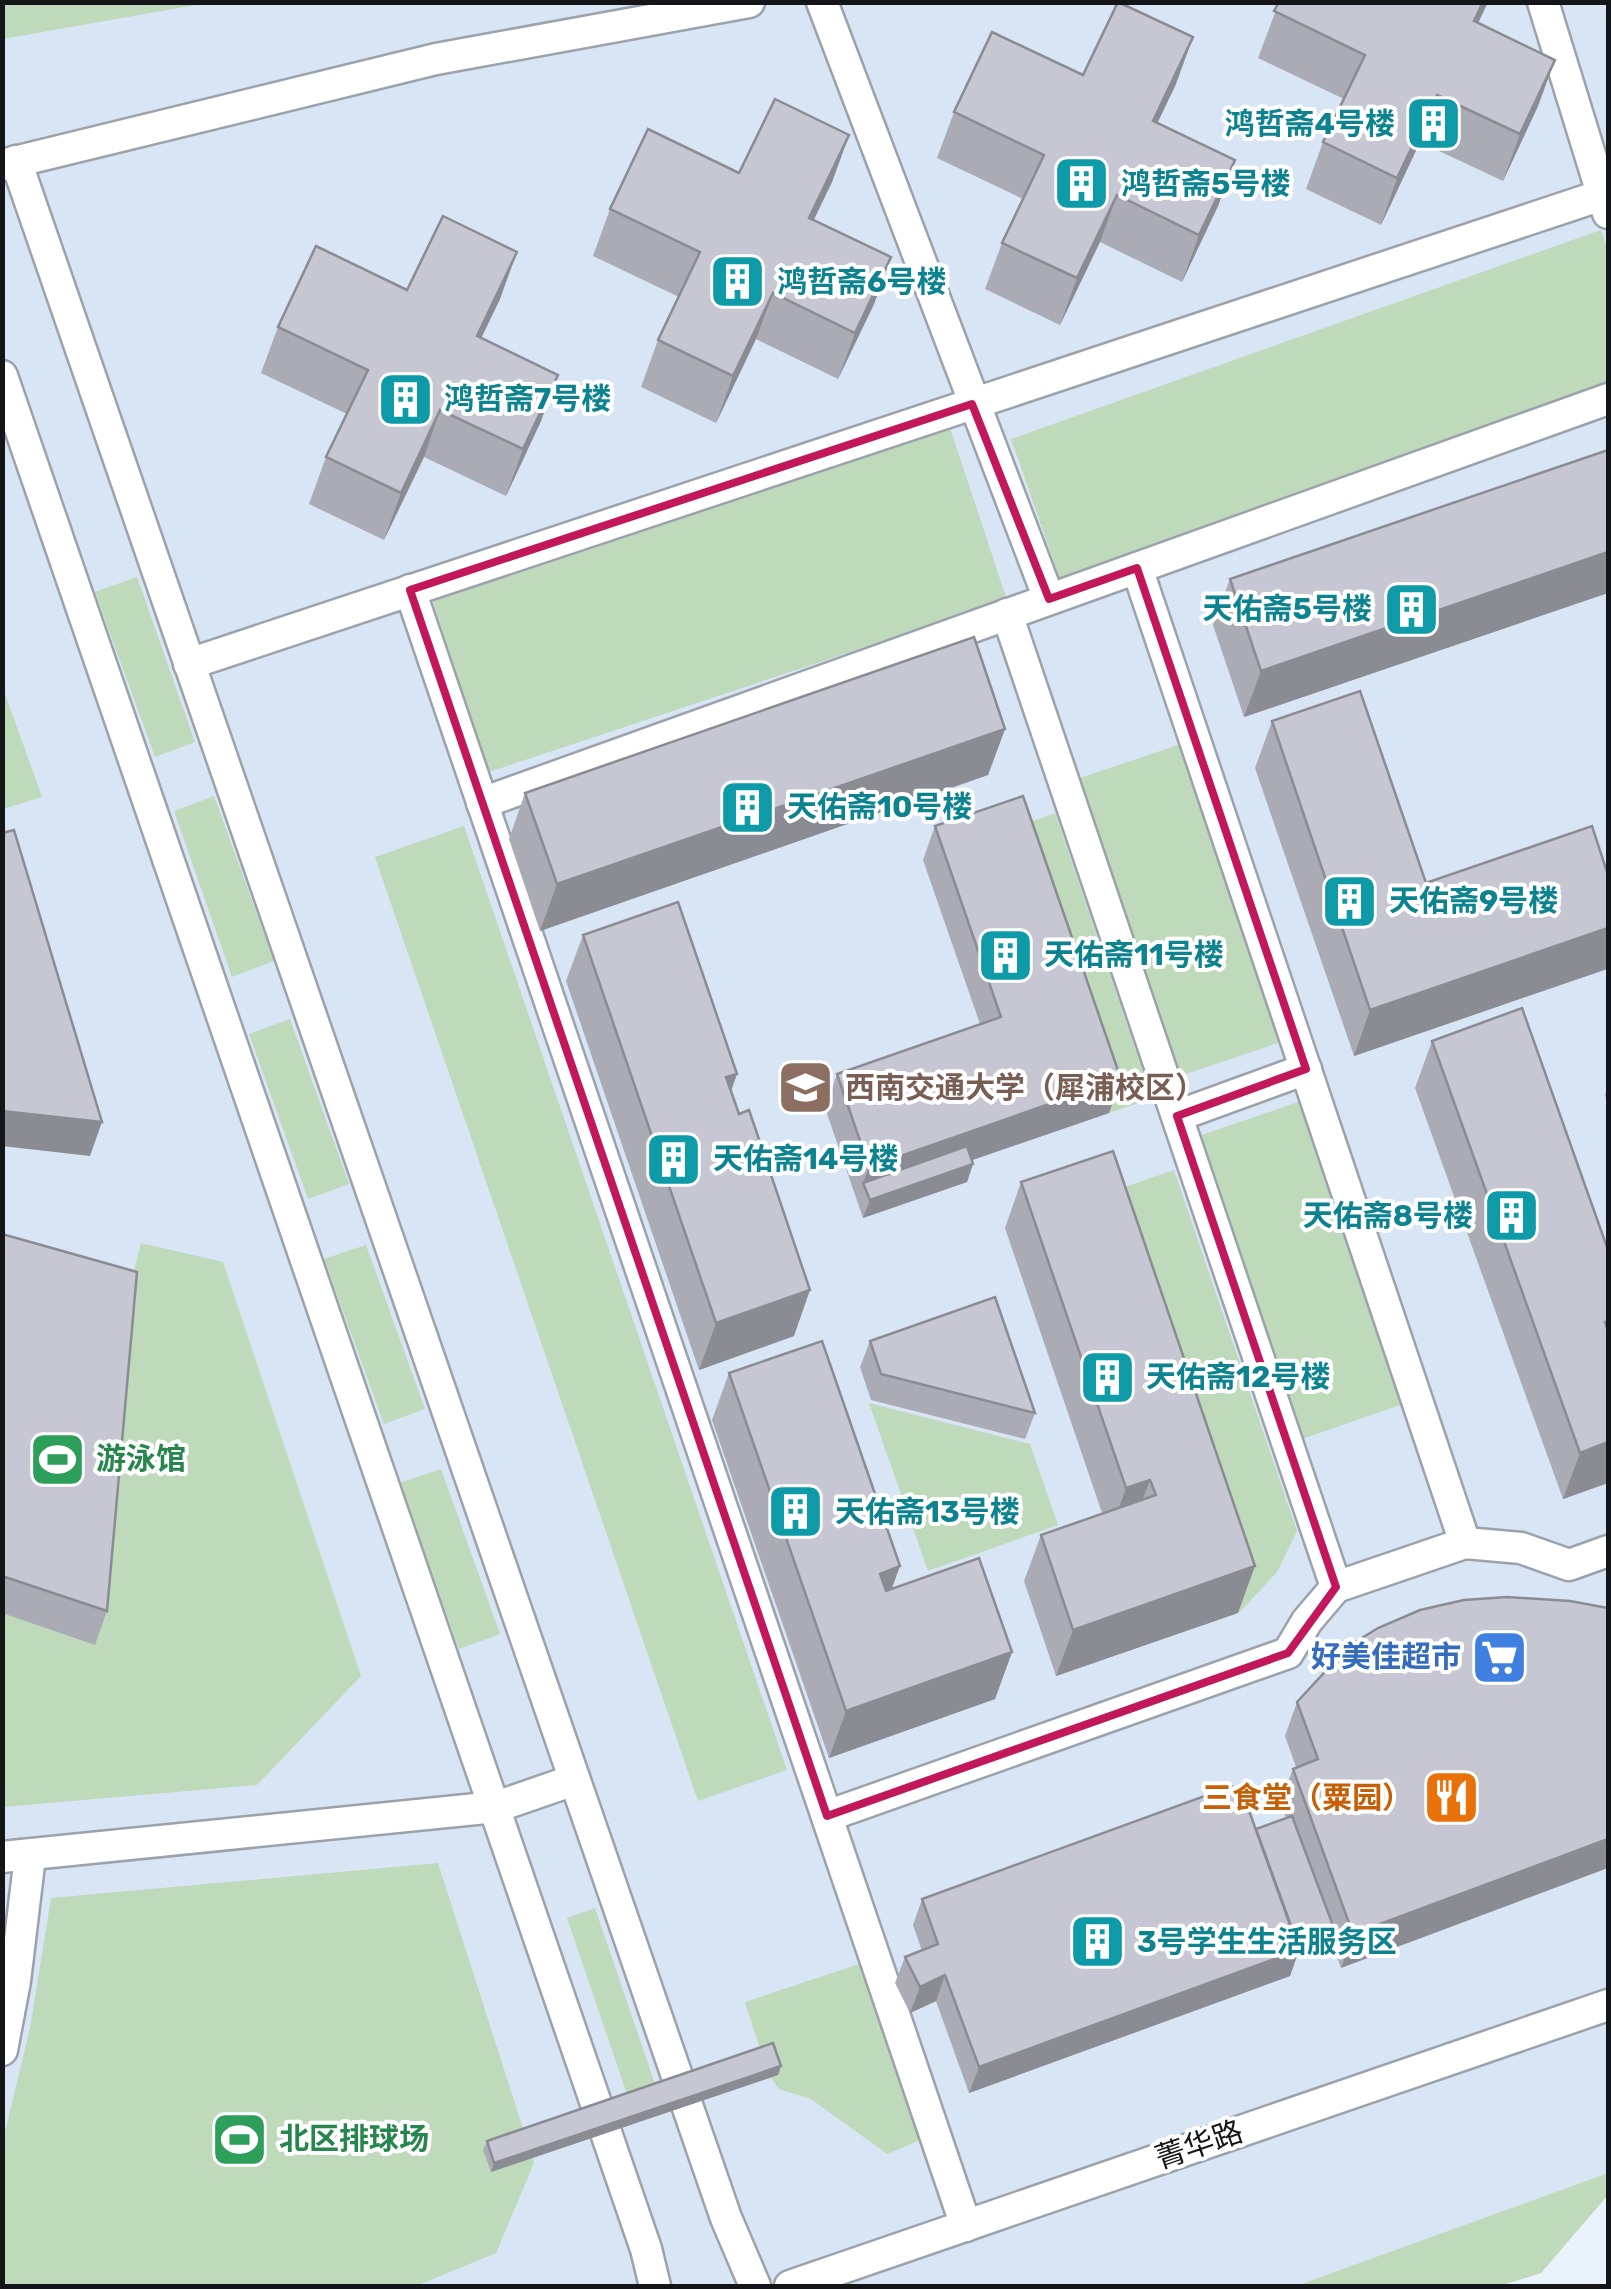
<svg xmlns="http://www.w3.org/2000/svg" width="1611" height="2289" viewBox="0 0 1611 2289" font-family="Rubik,'Noto Sans SC',sans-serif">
  <rect width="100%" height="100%" fill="#eaf2fc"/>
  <polygon fill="#d8e5f5" points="3,3 1608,3 1608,2173 1441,2234 1432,2286 3,2286"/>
  <g fill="#bedabb">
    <polygon points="3,2 207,2 207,3 3,39"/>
    <polygon points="1601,230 1608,251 1608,391 1062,585 1011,439"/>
    <polygon points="950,428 1007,600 489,772 433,601"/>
    <polygon points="137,577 195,742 155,757 95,592"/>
    <polygon points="3,688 42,797 3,809 2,809"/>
    <polygon points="1184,743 1284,1041 1177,1077 1077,779"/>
    <polygon points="214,796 274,961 232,977 174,811"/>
    <polygon points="1055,813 1152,1098 1109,1113 1011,829"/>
    <polygon points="464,826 787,1770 698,1801 375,857"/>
    <polygon points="290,1019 349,1184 308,1199 249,1034"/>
    <polygon points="1304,1100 1406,1403 1302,1439 1199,1136"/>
    <polygon points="1174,1170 1297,1531 1277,1572 1239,1613 1096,1197"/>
    <polygon points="141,1243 223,1262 361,1676 257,1785 3,1807 3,1613 125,1306"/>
    <polygon points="366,1245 425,1409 384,1424 324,1259"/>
    <polygon points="869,1403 1030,1444 1058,1525 928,1571"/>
    <polygon points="441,1469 500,1634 459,1649 399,1483"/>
    <polygon points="438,1863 534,2163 496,2253 416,2286 3,2286 3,2140 30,2028 51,1898"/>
    <polygon points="595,1908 656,2087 628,2097 567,1918"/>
    <polygon points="865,1962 925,2138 887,2154 811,2099 779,2089 768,2074 745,2002"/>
    <polygon points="1608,2173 1608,2195 1541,2273 1500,2286 1296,2286"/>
  </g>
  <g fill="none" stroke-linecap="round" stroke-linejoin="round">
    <defs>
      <g id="street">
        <polyline points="822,2 1049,599"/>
        <polyline points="1543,2 1608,213"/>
        <polyline points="16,161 726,2218 755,2286"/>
        <polyline points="2,165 436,59 749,2"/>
        <polyline points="2,376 646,2249 655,2286"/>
        <polyline points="1137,568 1465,1543"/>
        <polyline points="410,590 966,2226"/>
        <polyline points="1007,614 1336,1587"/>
        <polyline points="189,664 1608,193"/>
        <polyline points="482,803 1608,399"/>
        <polyline points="1177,1116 1306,1069"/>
        <polyline points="827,1816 1288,1653 1307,1621 1336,1587 1465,1543 1521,1548 1569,1565 1608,1551"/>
        <polyline points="2,1857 496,1807 574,1780"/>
        <polyline points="2,2050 15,1981 30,1856"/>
        <polyline points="790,2286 1608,2005"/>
      </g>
    </defs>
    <use href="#street" stroke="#9ba2ac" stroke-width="35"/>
    <use href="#street" stroke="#fff" stroke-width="30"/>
  </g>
  <g fill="#aaabb5">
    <polygon points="1279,2 1488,2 1478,23 1538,106 1503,181 1420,142 1381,225 1306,189 1323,142 1344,99 1258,58"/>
    <polygon points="1083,75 1176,84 1157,123 1235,160 1218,206 1182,282 1100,242 1060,325 985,289 1002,243 1023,199 937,158 954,112"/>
    <polygon points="849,135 832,182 813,221 891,257 874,304 838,379 756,339 716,423 641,387 658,340 679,297 593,256 610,209 739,173"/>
    <polygon points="407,290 500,299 481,338 541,421 506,496 424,457 384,540 309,504 326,457 347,414 261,373 278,327"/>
    <polygon points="1608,450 1608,593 1244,717 1213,625 1230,579"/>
    <polygon points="1272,721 1426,883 1607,969 1354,1056 1255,768"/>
    <polygon points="1005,729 988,775 540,931 509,839 525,793"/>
    <polygon points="935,826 1121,1079 1109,1113 972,1160 973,1164 967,1182 863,1218 825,1108 837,1074 980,1024 923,860"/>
    <polygon points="583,935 737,1074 731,1091 739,1114 794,1336 699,1370 566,981"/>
    <polygon points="1432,1041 1608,1250 1608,1483 1563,1499 1415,1088"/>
    <polygon points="1608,1086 1608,1105 1605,1095"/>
    <polygon points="1021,1182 1238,1613 1056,1676 1024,1581 1041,1535 1102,1513 1005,1228"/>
    <polygon points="2,1234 107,1611 95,1645 2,1613"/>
    <polygon points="870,1341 1035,1413 1025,1439 871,1400 860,1367"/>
    <polygon points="729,1373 892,1589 1012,1652 995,1699 829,1758 712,1420"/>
    <polygon points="1507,1597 1341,1968 1331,1940 1298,1953 1290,1976 969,2093 936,2001 910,2013 895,1983 905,1957 922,1951 913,1925 922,1899 1240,1808 1256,1829 1286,1818 1280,1802 1293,1769 1296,1767 1285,1736 1297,1702"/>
    <polygon points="778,2075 491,2172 483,2150 487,2141"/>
  </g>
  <g fill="#8b8b93">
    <polygon points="1483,2 1488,2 1457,67 1474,21"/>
    <polygon points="1193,37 1176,84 1136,168 1153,121"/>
    <polygon points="1555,60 1538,106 1503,181 1520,134"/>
    <polygon points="1437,95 1420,142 1381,225 1397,178"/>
    <polygon points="849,135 832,182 792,265 809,218"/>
    <polygon points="1235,160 1218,206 1182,282 1199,235"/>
    <polygon points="1117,195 1100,242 1060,325 1077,278"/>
    <polygon points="517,252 500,299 460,382 477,336"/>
    <polygon points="891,257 874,304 838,379 855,333"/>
    <polygon points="773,293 756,339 716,423 733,376"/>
    <polygon points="558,375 541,421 506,496 523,449"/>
    <polygon points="440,410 424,457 384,540 401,493"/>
    <polygon points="1608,552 1608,593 1244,717 1261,671"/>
    <polygon points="1005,729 988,775 540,931 557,884"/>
    <polygon points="1608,928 1607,969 1354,1056 1370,1010"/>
    <polygon points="737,1074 720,1120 726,1077"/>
    <polygon points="1121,1079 1109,1113 868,1196 863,1183 869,1167"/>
    <polygon points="2,1111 102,1122 90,1156 2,1146"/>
    <polygon points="973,1164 967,1182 863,1218 870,1200"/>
    <polygon points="810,1290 794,1336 699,1370 716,1323"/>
    <polygon points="1608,1442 1608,1483 1563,1499 1580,1453"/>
    <polygon points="1150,1480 1133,1526 1109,1535 1126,1488"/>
    <polygon points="900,1566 883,1613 880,1574"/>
    <polygon points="1255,1566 1238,1613 1056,1676 1073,1630"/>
    <polygon points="1012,1652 995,1699 829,1758 846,1711"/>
    <polygon points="1608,1839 1608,1868 1341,1968 1353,1934"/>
    <polygon points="1335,1931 1331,1940 1298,1953 1290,1976 969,2093 979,2067"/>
    <polygon points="945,1975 936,2001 910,2013 920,1987"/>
    <polygon points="781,2066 778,2075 491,2172 494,2163"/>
  </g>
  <g fill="#c6c7d2" stroke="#8b8b93" stroke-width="2.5">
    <polygon points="1118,2 1193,37 1153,121 1235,160 1199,235 1117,195 1077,278 1002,243 1044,155 954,112 992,32 1083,75"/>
    <polygon points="1279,2 1483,2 1474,21 1555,60 1520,134 1437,95 1397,178 1323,142 1365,55 1274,11"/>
    <polygon points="775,99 849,135 809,218 891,257 855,333 773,293 733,376 658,340 700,252 610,209 648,129 739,173"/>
    <polygon points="443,216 517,252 477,336 558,375 523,449 440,410 401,493 326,457 368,370 278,327 316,246 407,290"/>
    <polygon points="1608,450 1608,552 1261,671 1230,579"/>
    <polygon points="974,637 1005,729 557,884 525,793"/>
    <polygon points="1360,691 1426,883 1592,826 1608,875 1608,928 1370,1010 1272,721"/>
    <polygon points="1023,796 1121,1079 869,1167 837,1074 1001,1017 935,826"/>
    <polygon points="14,830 102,1122 2,1111 2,833"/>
    <polygon points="678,902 737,1074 726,1077 739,1114 749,1110 810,1290 716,1323 583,935"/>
    <polygon points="1522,1008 1608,1250 1608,1321 1605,1322 1608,1332 1608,1442 1580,1453 1432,1041"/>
    <polygon points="967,1146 973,1164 870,1200 863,1183"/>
    <polygon points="1113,1151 1255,1566 1073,1630 1041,1535 1156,1495 1150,1480 1126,1488 1021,1182"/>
    <polygon points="2,1234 137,1272 107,1611 2,1576"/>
    <polygon points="995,1297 1035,1413 881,1374 870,1341"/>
    <polygon points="822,1341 900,1566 880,1574 886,1591 979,1558 1012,1652 846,1711 729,1373"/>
    <polygon points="1507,1597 1570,1601 1608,1608 1608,1839 1353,1934 1293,1769 1318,1759 1297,1702 1349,1646 1378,1628 1420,1610 1464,1600"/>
    <polygon points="1232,1786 1240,1808 1247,1805 1299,1950 979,2067 945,1975 920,1987 905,1957 938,1944 922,1899"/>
    <polygon points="1292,1816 1335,1931 1298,1945 1256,1829"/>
    <polygon points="773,2043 781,2066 494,2163 487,2141"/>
  </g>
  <path fill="none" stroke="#c2185b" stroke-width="8" stroke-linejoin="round" d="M972,404l77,195 88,-31 169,501 -129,47 159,471 -48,66 -461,163 -417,-1226z"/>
  <defs>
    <symbol id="building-square" viewBox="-11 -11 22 22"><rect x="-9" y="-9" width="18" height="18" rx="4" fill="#0f9aa8" stroke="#fff"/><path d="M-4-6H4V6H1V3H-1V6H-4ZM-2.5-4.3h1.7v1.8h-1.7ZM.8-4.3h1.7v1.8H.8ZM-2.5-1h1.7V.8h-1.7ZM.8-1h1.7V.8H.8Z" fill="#fff"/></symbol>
    <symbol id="university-square" viewBox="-11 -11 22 22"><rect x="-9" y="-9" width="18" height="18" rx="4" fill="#8d6e63" stroke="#fff"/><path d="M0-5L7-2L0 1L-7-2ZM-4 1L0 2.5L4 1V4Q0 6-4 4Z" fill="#fff"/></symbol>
    <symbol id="stadium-square" viewBox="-11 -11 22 22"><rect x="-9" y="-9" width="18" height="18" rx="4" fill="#2e9e5b" stroke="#fff"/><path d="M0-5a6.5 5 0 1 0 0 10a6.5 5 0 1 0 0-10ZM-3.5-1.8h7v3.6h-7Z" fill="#fff"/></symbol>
    <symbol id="supermarket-square" viewBox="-11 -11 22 22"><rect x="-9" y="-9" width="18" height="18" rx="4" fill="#3f7fe0" stroke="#fff"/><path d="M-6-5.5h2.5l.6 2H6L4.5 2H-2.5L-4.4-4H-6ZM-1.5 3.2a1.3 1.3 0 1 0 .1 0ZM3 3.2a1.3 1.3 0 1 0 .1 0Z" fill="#fff"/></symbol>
    <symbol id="restaurant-square" viewBox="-11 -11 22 22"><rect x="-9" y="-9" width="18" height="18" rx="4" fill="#e8710a" stroke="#fff"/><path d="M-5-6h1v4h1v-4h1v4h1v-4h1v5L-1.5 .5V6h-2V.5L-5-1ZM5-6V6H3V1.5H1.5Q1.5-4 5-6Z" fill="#fff"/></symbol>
  </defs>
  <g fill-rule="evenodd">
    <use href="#building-square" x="1402" y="92" width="63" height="63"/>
    <use href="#building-square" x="1050" y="152" width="63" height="63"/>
    <use href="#building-square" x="706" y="250" width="63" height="63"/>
    <use href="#building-square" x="374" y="368" width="63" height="63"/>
    <use href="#building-square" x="1380" y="578" width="63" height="63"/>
    <use href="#building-square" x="716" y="776" width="63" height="63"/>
    <use href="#building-square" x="1318" y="870" width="63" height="63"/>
    <use href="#building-square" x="974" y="924" width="63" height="63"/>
    <use href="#university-square" x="774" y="1056" width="63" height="63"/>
    <use href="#building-square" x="642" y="1128" width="63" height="63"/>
    <use href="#building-square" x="1480" y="1184" width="63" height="63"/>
    <use href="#building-square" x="1076" y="1346" width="63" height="63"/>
    <use href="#stadium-square" x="26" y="1428" width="63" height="63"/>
    <use href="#building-square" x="764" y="1480" width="63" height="63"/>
    <use href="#supermarket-square" x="1468" y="1626" width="63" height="63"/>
    <use href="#restaurant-square" x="1420" y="1766" width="63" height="63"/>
    <use href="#building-square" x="1066" y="1910" width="63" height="63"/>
    <use href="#stadium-square" x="208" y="2108" width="63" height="63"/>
  </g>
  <g text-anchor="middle" stroke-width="8" stroke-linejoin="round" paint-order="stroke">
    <g font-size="30" font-weight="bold" fill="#0d838f" stroke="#fff" text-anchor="start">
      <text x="1395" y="134" text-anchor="end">鸿哲斋4号楼</text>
      <text x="1121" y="194">鸿哲斋5号楼</text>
      <text x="777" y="292">鸿哲斋6号楼</text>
      <text x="444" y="409">鸿哲斋7号楼</text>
      <text x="1372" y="619" text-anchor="end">天佑斋5号楼</text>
      <text x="787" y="817">天佑斋10号楼</text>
      <text x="1389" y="911">天佑斋9号楼</text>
      <text x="1044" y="965">天佑斋11号楼</text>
      <text x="713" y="1169">天佑斋14号楼</text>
      <text x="1473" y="1226" text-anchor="end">天佑斋8号楼</text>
      <text x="1146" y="1387">天佑斋12号楼</text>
      <text x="835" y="1522">天佑斋13号楼</text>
      <text x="1137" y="1952">3号学生生活服务区</text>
    </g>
    <g font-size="30" font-weight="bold" fill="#785e54" stroke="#fff" text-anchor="start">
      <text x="845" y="1098">西南交通大学（犀浦校区）</text>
    </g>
    <g font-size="30" font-weight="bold" fill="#27864d" stroke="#fff" text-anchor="start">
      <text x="96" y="1469">游泳馆</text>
      <text x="279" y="2149">北区排球场</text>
    </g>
    <g font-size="30" font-weight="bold" fill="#366cbe" stroke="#fff" text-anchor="end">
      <text x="1461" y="1667">好美佳超市</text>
    </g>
    <g font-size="30" font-weight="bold" fill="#c56008" stroke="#fff" text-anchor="end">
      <text x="1412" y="1808">三食堂（粟园）</text>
    </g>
    <g font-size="30" fill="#131519" stroke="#fff">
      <text transform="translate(1199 2145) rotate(-19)" y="10">菁华路</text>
    </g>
  </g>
  <rect width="1611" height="2289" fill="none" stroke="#131519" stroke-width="10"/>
</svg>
